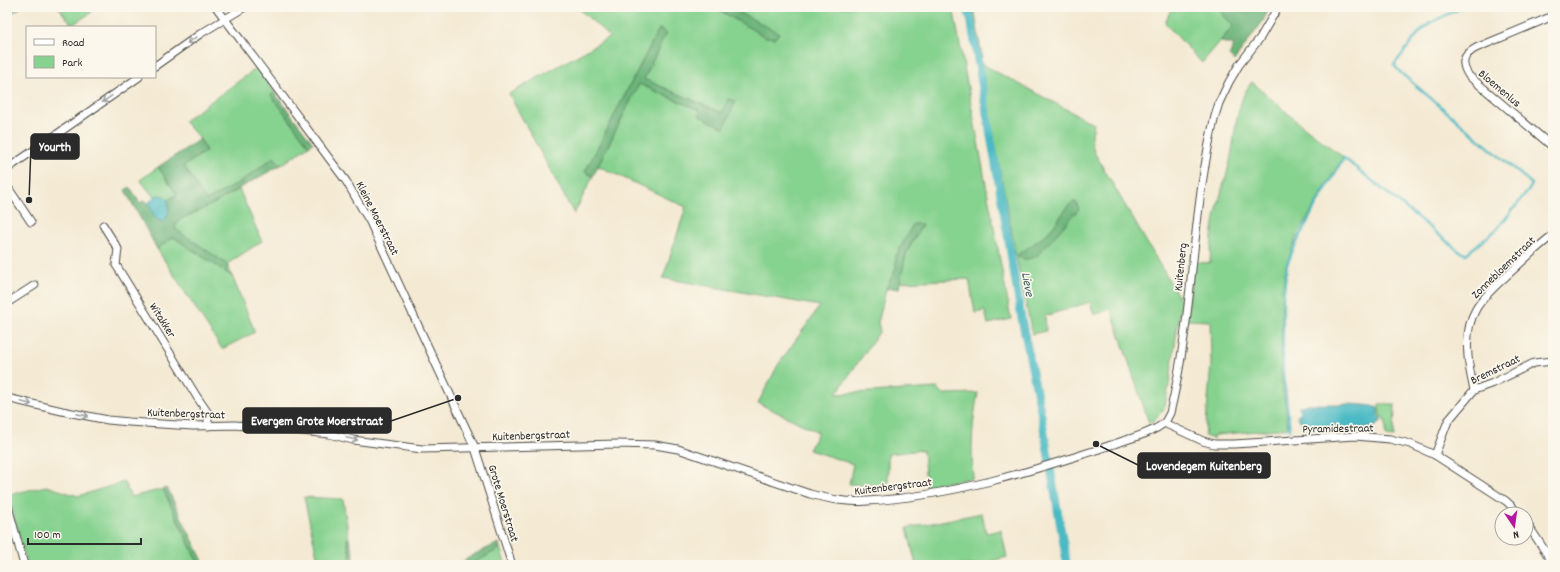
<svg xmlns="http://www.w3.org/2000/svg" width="1560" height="572" viewBox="0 0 1560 572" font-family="Dekko,sans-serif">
  <rect width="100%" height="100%" fill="#fbf7ec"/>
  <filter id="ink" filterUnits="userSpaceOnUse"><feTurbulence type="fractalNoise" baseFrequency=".025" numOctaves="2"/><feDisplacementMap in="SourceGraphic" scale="8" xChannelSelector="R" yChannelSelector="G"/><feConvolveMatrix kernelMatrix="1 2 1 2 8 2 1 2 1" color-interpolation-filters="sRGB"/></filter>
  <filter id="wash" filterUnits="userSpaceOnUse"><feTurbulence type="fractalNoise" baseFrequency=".012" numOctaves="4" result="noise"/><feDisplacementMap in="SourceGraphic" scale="16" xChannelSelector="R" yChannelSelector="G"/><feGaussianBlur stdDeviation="0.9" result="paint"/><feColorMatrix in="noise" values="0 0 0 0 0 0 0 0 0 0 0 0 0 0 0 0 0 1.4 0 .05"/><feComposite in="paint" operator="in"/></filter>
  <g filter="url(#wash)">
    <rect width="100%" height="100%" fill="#f4ead4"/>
    <g fill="#86d28f" stroke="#587e5d" fill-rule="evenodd">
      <polygon points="7,7 21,7 7,17"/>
      <polygon points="58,7 88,7 92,12 72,25"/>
      <path d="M577,7h137l51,30 10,1 4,-5 -50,-26h224l58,312 -23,5 -3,-13 -10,2 -6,-34 -70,3 7,-28 16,-29 -9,-1 -17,32v12l-10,21 -8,34 2,8 -44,63 101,-6 7,6 34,-1c-6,30 -7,54 -5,85l-47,8 -3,-36 -35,4v33l-39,-3 4,-20 -44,-14 9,-18 -60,-29 20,-38 42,-59 -157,-28 23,-71 -88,-41 41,-82 63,27 -3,5 23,-3 -78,-34 22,-46 -7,-4 -74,143 8,4 -19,38 -65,-120 101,-57z"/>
      <polygon points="1172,7 1217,7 1233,26 1202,63 1165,23"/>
      <path d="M980,63l114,61 -3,15 3,13 87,149 -11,79 -5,25 -3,7 -9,9 -4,2 -38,-114 -17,6 -4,-13 -45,14 1,15 -14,3 -16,-78zM1076,202l3,7 -56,50 -7,-3c12,-8 26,-16 35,-27 9,-9 13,-22 25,-27z"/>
      <polygon points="258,67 274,92 271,95 309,146 281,165 274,157 242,181 206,201 184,166 206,151 200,139 184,121"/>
      <path d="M1252,82l47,41 44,34 -46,79 -11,29 -4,32 -1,75 7,56 -72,7 -3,2v2l-8,-3 6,-72 -1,-43 -23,-1 6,-58 17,1c1,-19 3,-39 8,-58 3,-15 9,-29 12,-44 5,-23 6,-62 22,-79z"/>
      <path d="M158,167l19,28 -9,5c-5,-5 -8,-6 -14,-3l-14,-17z"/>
      <polygon points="239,189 262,241 227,264 175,229 177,221 201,210"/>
      <polygon points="173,237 232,276 255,332 222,349 157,249"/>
      <polygon points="1379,404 1395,404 1394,437 1386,436 1386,421 1384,421 1383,417 1380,417"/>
      <polygon points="124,482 131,497 163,489 199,565 89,565 87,558 79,561 80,565 27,565 8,495 46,486 78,496"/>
      <polygon points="304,497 343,499 349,539 347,539 352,565 319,565"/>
      <polygon points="982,513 986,533 1001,530 1007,557 978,565 916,565 907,528"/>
      <polygon points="500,548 506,565 471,565"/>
    </g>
    <g fill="#6cb47a" stroke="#4c7052">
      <polygon points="714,7 729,7 779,33 775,38 765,37"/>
      <polygon points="969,7 974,7 982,58 979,59 973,23"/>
      <polygon points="1217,7 1270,7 1263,21 1234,61 1229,56 1234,44 1226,44 1221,41 1233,26"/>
      <polygon points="659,29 666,33 644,79 722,113 728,99 736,101 724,128 699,116 701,111 639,84 593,176 585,172"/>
      <polygon points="274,92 313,143 309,146 271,95"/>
      <polygon points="200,139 206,151 184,166 206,201 242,181 274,157 281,165 236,190 217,202 177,221 175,229 227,264 232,276 173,237 157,249 125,190 130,187 140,203 145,200 153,211 155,218 169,208 168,200 177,194 158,167"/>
      <path d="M1073,202h3l3,7 -42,47c-8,4 -13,4 -21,0l24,-17 11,-9 18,-25z"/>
      <polygon points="913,224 922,224 906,254 899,288 886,289 896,268 896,256"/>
      <polygon points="167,488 205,565 199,565 163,489"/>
      <polygon points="347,539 349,539 356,565 352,565"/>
      <polygon points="499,543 500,548 471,565 457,565 475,554"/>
    </g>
    <g fill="#4cbac4" stroke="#3c7278">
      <path d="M158,195l6,1 4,4c1,8 2,16 -5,22 -10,-2 -10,-11 -15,-18l2,-3z"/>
      <path d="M1307,404c17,1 57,-2 71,4v9l3,1v4h-2l-2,3 -4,3h-66l-5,-2 -1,-6 -3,-1 -1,-3 3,-1 -1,-8z"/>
    </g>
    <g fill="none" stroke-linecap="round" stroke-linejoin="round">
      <polyline stroke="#4cbac4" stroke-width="2.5" points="1290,430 1283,372 1283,298 1287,265 1293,250 1314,209 1344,158 1460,252 1466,254 1496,230 1529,190 1532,184 1401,73 1394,65 1417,35 1430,23 1463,7"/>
      <polyline stroke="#4cbac4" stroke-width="8" points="967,7 971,21 1022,321 1041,413 1067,565"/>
    </g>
  </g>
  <g filter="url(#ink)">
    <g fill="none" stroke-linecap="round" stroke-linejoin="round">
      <defs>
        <g id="street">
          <polyline points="216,7 346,181 370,222 475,448 512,565"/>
          <path d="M1553,16l-77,32c-13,7 -16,15 -7,28l84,71"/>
          <polyline points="155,66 200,34 245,7"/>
          <polyline points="7,169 139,77"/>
          <polyline points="7,186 31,222"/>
          <polyline points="103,225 118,249 116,265 118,268 197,397 208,413 208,426"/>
          <polyline points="7,303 35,285"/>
          <path d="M1474,390c-6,-25 -12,-57 2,-81 8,-14 24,-27 36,-38 13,-12 26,-25 41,-36"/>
          <path d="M7,398l55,13 46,9 21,2 64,4 42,-1 48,4 46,5 24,6 69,9 196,-5 37,1 23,4 132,45c19,5 37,9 57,7 81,-4 170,-31 247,-57 14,-5 39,-11 50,-21 3,-3 4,-7 6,-10 24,-98 21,-199 45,-297l4,-13 10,-21 10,-17 21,-27 18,-31"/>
          <polyline points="1164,423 1203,441 1214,444 1234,444 1355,436 1390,439 1410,444 1435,455 1506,501 1520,514"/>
          <polyline points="1435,455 1448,421 1474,390 1493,383 1534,363 1553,361"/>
          <polyline points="7,503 24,565"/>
          <polyline points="1526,522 1553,563"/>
        </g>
      </defs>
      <use href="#street" stroke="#494844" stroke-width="9"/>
      <use href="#street" stroke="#fff" stroke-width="7"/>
    </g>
    <defs><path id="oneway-shaft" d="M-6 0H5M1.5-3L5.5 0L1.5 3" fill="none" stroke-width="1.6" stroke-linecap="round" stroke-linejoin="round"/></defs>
    <g stroke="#a0a0a0">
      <use href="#oneway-shaft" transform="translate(192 40) rotate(145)"/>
      <use href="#oneway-shaft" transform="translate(107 99) rotate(145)"/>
      <use href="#oneway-shaft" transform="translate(26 403) rotate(14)"/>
      <use href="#oneway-shaft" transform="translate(83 415) rotate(11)"/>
      <use href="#oneway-shaft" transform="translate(352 439) rotate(12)"/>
    </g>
  </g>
  <g text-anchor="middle" stroke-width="3.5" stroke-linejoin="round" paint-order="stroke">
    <g font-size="12" fill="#2b2b2b" stroke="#fbf7ec">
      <text transform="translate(1500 88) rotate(40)" y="4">Bloemenlus</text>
      <text transform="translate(378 218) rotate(63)" y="4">Kleine Moerstraat</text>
      <text transform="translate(1180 267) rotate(-84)" y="4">Kuitenberg</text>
      <text transform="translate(1503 267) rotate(-44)" y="4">Zonnebloemstraat</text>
      <text transform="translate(163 320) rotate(58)" y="4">Witakker</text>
      <text transform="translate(1495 369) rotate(-26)" y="4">Bremstraat</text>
      <text transform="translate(186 413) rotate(2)" y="4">Kuitenbergstraat</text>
      <text transform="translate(1338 428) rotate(-1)" y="4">Pyramidestraat</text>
      <text transform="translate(531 435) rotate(-2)" y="4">Kuitenbergstraat</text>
      <text transform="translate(893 486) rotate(-7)" y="4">Kuitenbergstraat</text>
      <text transform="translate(504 503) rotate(73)" y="4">Grote Moerstraat</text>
    </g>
    <g font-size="13" font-style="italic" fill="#375d61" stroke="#fbf7ec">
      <text transform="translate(1029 284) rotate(80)" y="5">Lieve</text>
    </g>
  </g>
  <path fill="none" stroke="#2b2b2b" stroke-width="1.5" d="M29 200L31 146M458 398L391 421M1096 444L1138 465"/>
  <g fill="#2b2b2b" stroke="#fbf7ec" stroke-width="1.5">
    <circle cx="29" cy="200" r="4"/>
    <circle cx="458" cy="398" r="4"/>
    <circle cx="1096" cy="444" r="4"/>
  </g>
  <g fill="#2b2b2b" stroke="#2b2b2b" stroke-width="1.5">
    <rect x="31" y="134" width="48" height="25" rx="4"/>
    <rect x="243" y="408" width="148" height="25" rx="4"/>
    <rect x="1138" y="453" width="132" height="25" rx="4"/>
  </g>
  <g font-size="13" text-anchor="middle" font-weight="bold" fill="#fff">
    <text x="55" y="151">Yourth</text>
    <text x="317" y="425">Evergem Grote Moerstraat</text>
    <text x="1204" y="470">Lovendegem Kuitenberg</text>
  </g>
  <rect width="1560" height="572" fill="none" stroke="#fbf7ec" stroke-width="24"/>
  <rect x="26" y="26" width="130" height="52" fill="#fbf7ec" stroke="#a8a59f"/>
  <rect x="34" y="39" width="20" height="6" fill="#ffffff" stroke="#a8a59f"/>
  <text x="62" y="46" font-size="12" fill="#2b2b2b">Road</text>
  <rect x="34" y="56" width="20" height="12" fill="#86d28f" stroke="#a8a59f"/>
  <text x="62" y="66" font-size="12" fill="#2b2b2b">Park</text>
  <g transform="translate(1514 526) rotate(167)"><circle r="19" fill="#fbf7ec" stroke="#a8a59f"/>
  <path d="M0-3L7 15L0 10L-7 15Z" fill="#b5179e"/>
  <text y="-6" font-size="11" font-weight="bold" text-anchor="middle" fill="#2b2b2b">N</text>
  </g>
  <path d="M28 538v6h113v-6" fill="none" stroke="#2b2b2b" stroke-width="2"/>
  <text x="34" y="538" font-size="12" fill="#2b2b2b" stroke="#fbf7ec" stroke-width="3" paint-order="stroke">100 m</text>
</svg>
